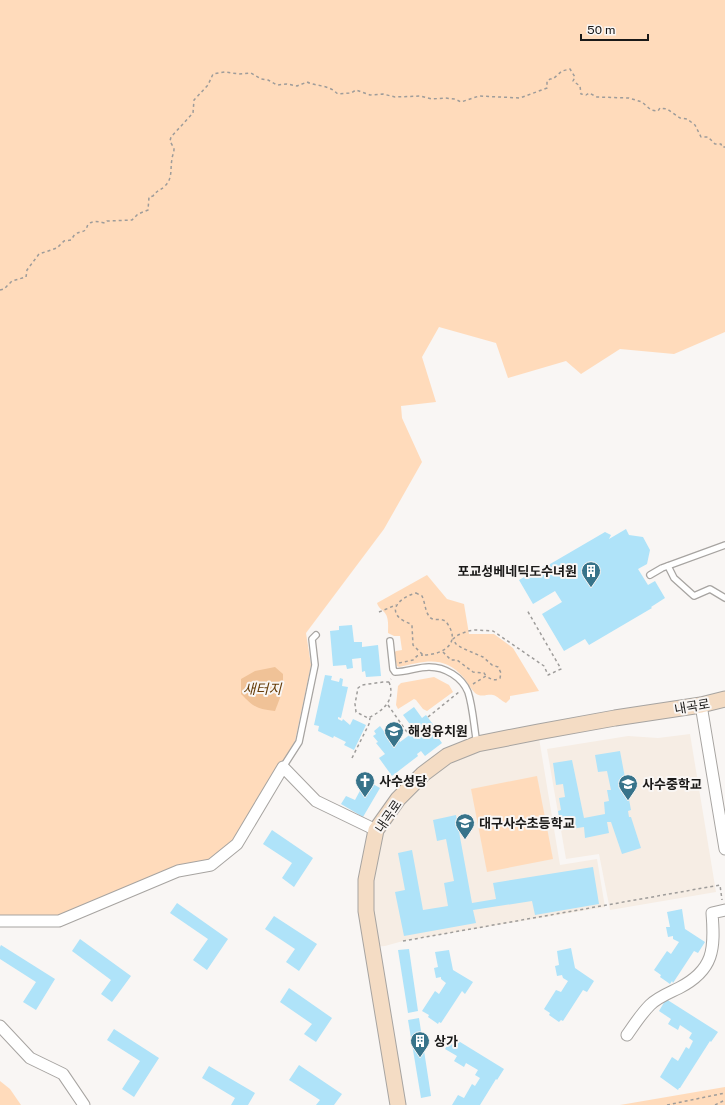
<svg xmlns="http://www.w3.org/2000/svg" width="725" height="1105" viewBox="0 0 725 1105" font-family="'Public Sans','Noto Sans KR',sans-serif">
  <rect width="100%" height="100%" fill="#f9f6f4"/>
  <g fill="#f6ede4">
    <polygon points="538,732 560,865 597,859 605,907 403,941 385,946 372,947 366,911 376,830 447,756"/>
    <polygon points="690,734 716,892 610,910 599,854 566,859 547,749 628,736 658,738"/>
  </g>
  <g fill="#ffdbbb">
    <polygon points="0,0 725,0 725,332 674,354 620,349 581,374 566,361 508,378 496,343 439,327 422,357 436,402 401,406 402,418 422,462 384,529 306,633 311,665 295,741 283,767 237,844 211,865 178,871 59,921 0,921"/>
    <path d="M427,575l20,24 17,5 5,30h25l19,14 26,43 -29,5v3l-4,4c-5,-2 -8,-7 -13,-8 -6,-1 -12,3 -18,-2 -4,-4 -7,-10 -11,-15 -20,-23 -38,-17 -65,-11l-2,-1 -3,-13 2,-2 6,-1 -2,-14h-6l-6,-3c0,-6 1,-15 -3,-20 -3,-4 -6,-4 -8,-10z"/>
    <polygon points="434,677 449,685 453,692 427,711 423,709 416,700 414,699 398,709 396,705 398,686 401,683"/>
    <polygon points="537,776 553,859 487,872 471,789"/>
    <polygon points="0,1081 10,1089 21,1105 0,1105"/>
    <polygon points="725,1087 725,1105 620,1105"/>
  </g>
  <path fill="#f0c297" d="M275,667l8,7v16l-8,21c-19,-2 -21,-4 -34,-17v-15l14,-8z"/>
  <g fill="#afe3f9">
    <polygon points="626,529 629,535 643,537 650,550 647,564 638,569 648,585 655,581 665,598 651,607 652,608 589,645 585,639 564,651 542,614 562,602 555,591 533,604 519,580 544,566 545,567 605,532 611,535 609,539"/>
    <polygon points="352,625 354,642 362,642 362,647 378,645 381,676 366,677 365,671 362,672 361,658 352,659 353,668 347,669 346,665 333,666 330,631 339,630 339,626"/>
    <polygon points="325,675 332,676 331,680 339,682 340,678 343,679 342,686 348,687 341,718 338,717 338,719 342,721 343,719 350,725 353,719 366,725 354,750 344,745 346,742 334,736 333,738 318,731 319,726 314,725"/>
    <polygon points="414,707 422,718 426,715 435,727 432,729 442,743 425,756 421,751 417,754 418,756 392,776 379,758 385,754 376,743 378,742 373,736 376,734 374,731 380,726 386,734 399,725 403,731 396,736 400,742 415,731 403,715"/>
    <polygon points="620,751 631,810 628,811 629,817 631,817 641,848 622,854 611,822 607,822 609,833 585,838 584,827 564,830 564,823 560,823 558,811 561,810 559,798 565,797 563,784 556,785 553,763 572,760 584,818 605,814 604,802 609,801 607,790 611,790 607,771 598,772 595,755"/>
    <polygon points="362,778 380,788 363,817 341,804 346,796 355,800 363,785 360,783"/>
    <polygon points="456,815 472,903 496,899 493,883 593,867 599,904 535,915 532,901 473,910 476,923 404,936 395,892 405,890 398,853 412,850 423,910 448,906 444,883 454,881 446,839 437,841 433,820"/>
    <polygon points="272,830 313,858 294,887 282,878 292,863 263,844"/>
    <polygon points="177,903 228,939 207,970 193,960 208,939 170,913"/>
    <polygon points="682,909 685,929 705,942 698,953 694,951 673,983 672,981 670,984 660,977 661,975 654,970 667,951 671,954 679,942 673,939 673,936 668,937 666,927 670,927 667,912"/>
    <polygon points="274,916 317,944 299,971 286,962 295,949 265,929"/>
    <polygon points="80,939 131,976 112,1002 101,994 111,980 72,951"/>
    <polygon points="1,945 55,979 36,1010 23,1002 36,982 0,959 0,947"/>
    <polygon points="571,948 575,968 594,981 587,992 583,990 563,1021 561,1020 559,1022 549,1015 550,1013 544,1009 556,990 561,992 568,981 563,978 562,975 557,976 555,966 559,965 557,951"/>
    <polygon points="409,949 418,1011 408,1013 398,950"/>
    <polygon points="449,950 453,970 473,982 465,994 462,991 441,1023 439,1022 438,1024 428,1017 429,1015 422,1011 435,991 439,994 446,983 441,979 441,977 436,978 434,968 438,967 435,952"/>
    <polygon points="289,988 332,1018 316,1042 304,1034 312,1024 280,1002"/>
    <polygon points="666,999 718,1032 711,1042 710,1041 680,1088 679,1088 678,1090 660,1077 672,1057 678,1061 686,1047 689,1049 693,1041 689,1038 692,1033 680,1025 678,1030 668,1024 671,1019 659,1011"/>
    <polygon points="419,1018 431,1096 421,1098 408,1020"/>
    <polygon points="114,1029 159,1058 134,1097 122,1089 140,1061 107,1040"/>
    <polygon points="452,1037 504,1069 497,1080 496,1079 480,1105 452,1105 458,1095 464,1098 472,1084 475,1086 480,1078 475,1075 478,1070 466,1063 464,1067 454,1061 457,1056 445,1049"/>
    <polygon points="299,1065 342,1094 334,1105 316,1105 320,1100 289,1080"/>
    <polygon points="209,1066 255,1093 248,1105 231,1105 235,1098 202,1078"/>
  </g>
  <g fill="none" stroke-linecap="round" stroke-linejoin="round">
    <defs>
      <g id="lane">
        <polyline points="668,566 674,578 694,596 710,589 725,598"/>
        <polyline points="650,575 662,568 725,545"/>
        <path d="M390,641l3,28 2,3c12,0 23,-5 34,-5 16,0 33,10 39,25 5,15 6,36 9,52"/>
        <polyline points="283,767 299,742 315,665 312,639 316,635"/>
      </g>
      <g id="street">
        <polyline points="701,705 725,849"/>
        <polyline points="0,921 59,921 178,871 211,865 237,844 283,767 316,801 376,830"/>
        <polyline points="0,1026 30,1058 63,1074 84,1105"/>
        <path d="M627,1035c7,-10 14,-21 23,-30 8,-8 19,-12 29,-17 35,-18 36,-39 33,-75l13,-3"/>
      </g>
      <polyline id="secondary" points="398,1105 366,911 366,880 376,830 398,799 423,774 447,756 477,744 538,732 615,718 701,705 725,699"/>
    </defs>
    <use href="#lane" stroke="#a7a4a1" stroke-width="8"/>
    <use href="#street" stroke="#a7a4a1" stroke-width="13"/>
    <use href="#secondary" stroke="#a7a4a1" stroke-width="17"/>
    <g stroke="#9e9c9a" stroke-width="1.5" stroke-dasharray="3 3" stroke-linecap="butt">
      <path d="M0,290l4,-1 8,-8 14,-4 1,-7 12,-16 18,-6 7,-7 7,-1 4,-6c8,-4 10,0 13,-10 6,-4 11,-2 17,-1l2,-2 25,-1 6,-6 10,-4 1,-13 4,-1c5,-7 7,-5 12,-10 8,-8 5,-17 7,-27 0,-3 2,-6 2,-10 -1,-3 -3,-6 -4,-8l1,-4 22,-24 1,-13 14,-15 5,-11 12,-2 14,2 12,-1 10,6 7,1 9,5 10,-1 10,2 10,-4c8,4 18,3 26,8 2,1 3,3 5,4l13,-1 5,-3 14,5 13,-1 12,3 25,-1 12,3 13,-1 10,1 6,3 18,-6 41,2 27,-10v-7l3,-2h3l9,-8 8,-2 5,8 -2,4 7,5 1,8 5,1 3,-2 8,4 32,1 13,4 9,8 7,1 2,-3 7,1 13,9 7,1 8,6 6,12h7l7,7h6l1,3h3"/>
      <path d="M416,593l6,3c3,6 3,15 7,20 4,7 13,0 18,7 15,21 -5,32 -24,32l-10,-10 -1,-19 -1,-2c-26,-9 -16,-25 5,-31z"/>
      <polyline points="379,612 396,605"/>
      <polyline points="443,652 451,660 457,660 473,672 484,673 486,676"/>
      <polyline points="399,663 413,660 417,656 423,655"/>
      <path d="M389,682c7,18 -6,29 -21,36l-12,-6 -1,-8 3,-16 4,-3 21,-3h6l2,-3"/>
      <path d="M473,684l13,-8c6,4 9,5 14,2l1,-5 -3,-6 -6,-2 -9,-8 -21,-9 -6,-4 -3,-5 5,-4 10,-4 7,-1 18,1 51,35 4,9 13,-6 -34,-59"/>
      <polyline points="388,705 409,735"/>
      <polyline points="428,717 459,692"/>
      <polyline points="352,758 369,724 370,718"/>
      <polyline points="403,941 720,885 722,900"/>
      <polyline points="667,1105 725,1093"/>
      <polyline points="715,1105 725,1100"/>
    </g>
    <use href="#lane" stroke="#fff" stroke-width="5.5"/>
    <use href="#street" stroke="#fff" stroke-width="11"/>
    <use href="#secondary" stroke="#f4dcc4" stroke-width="15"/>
  </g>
  <defs>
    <symbol id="building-pin" viewBox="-11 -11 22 30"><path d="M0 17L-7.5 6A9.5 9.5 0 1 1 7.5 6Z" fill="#37738a" stroke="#f9f6f4"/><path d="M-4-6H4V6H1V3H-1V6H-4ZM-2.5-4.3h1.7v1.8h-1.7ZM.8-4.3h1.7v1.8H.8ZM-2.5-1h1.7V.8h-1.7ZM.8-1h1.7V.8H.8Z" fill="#fff"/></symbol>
    <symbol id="school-pin" viewBox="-11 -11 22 30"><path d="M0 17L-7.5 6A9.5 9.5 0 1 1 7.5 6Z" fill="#37738a" stroke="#f9f6f4"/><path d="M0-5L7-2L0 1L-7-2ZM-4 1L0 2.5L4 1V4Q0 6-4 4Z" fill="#fff"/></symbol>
    <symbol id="church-pin" viewBox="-11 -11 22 30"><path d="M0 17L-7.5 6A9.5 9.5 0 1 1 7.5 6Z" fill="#37738a" stroke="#f9f6f4"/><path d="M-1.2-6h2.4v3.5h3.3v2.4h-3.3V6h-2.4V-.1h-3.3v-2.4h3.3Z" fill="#fff"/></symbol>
  </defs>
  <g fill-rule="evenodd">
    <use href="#building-pin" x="580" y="560" width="22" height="30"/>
    <use href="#school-pin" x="383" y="720" width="22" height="30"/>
    <use href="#church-pin" x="354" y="770" width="22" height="30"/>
    <use href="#school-pin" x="617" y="773" width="22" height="30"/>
    <use href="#school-pin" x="454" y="812" width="22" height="30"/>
    <use href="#building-pin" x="409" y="1030" width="22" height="30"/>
  </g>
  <g text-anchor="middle" stroke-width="4" stroke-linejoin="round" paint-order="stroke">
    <g font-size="13" font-weight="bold" fill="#1a1918" stroke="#f9f6f4" text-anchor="start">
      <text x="577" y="576" text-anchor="end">포교성베네딕도수녀원</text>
      <text x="408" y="736">해성유치원</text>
      <text x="379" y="786">사수성당</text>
      <text x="642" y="789">사수중학교</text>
      <text x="479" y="828">대구사수초등학교</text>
      <text x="434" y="1046">상가</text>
    </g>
    <g font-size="13" fill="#1a1918" stroke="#f9f6f4">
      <text transform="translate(692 706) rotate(-10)" y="5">내곡로</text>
      <text transform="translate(388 816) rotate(-56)" y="5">내곡로</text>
    </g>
    <g font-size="14" font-style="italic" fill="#663c08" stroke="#f9f6f4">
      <text x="262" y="694">새터지</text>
    </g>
  </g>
  <path d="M581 34v6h67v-6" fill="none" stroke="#1a1918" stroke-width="2"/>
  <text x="587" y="34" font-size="12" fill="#1a1918" stroke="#f9f6f4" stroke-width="3" paint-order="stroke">50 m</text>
</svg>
